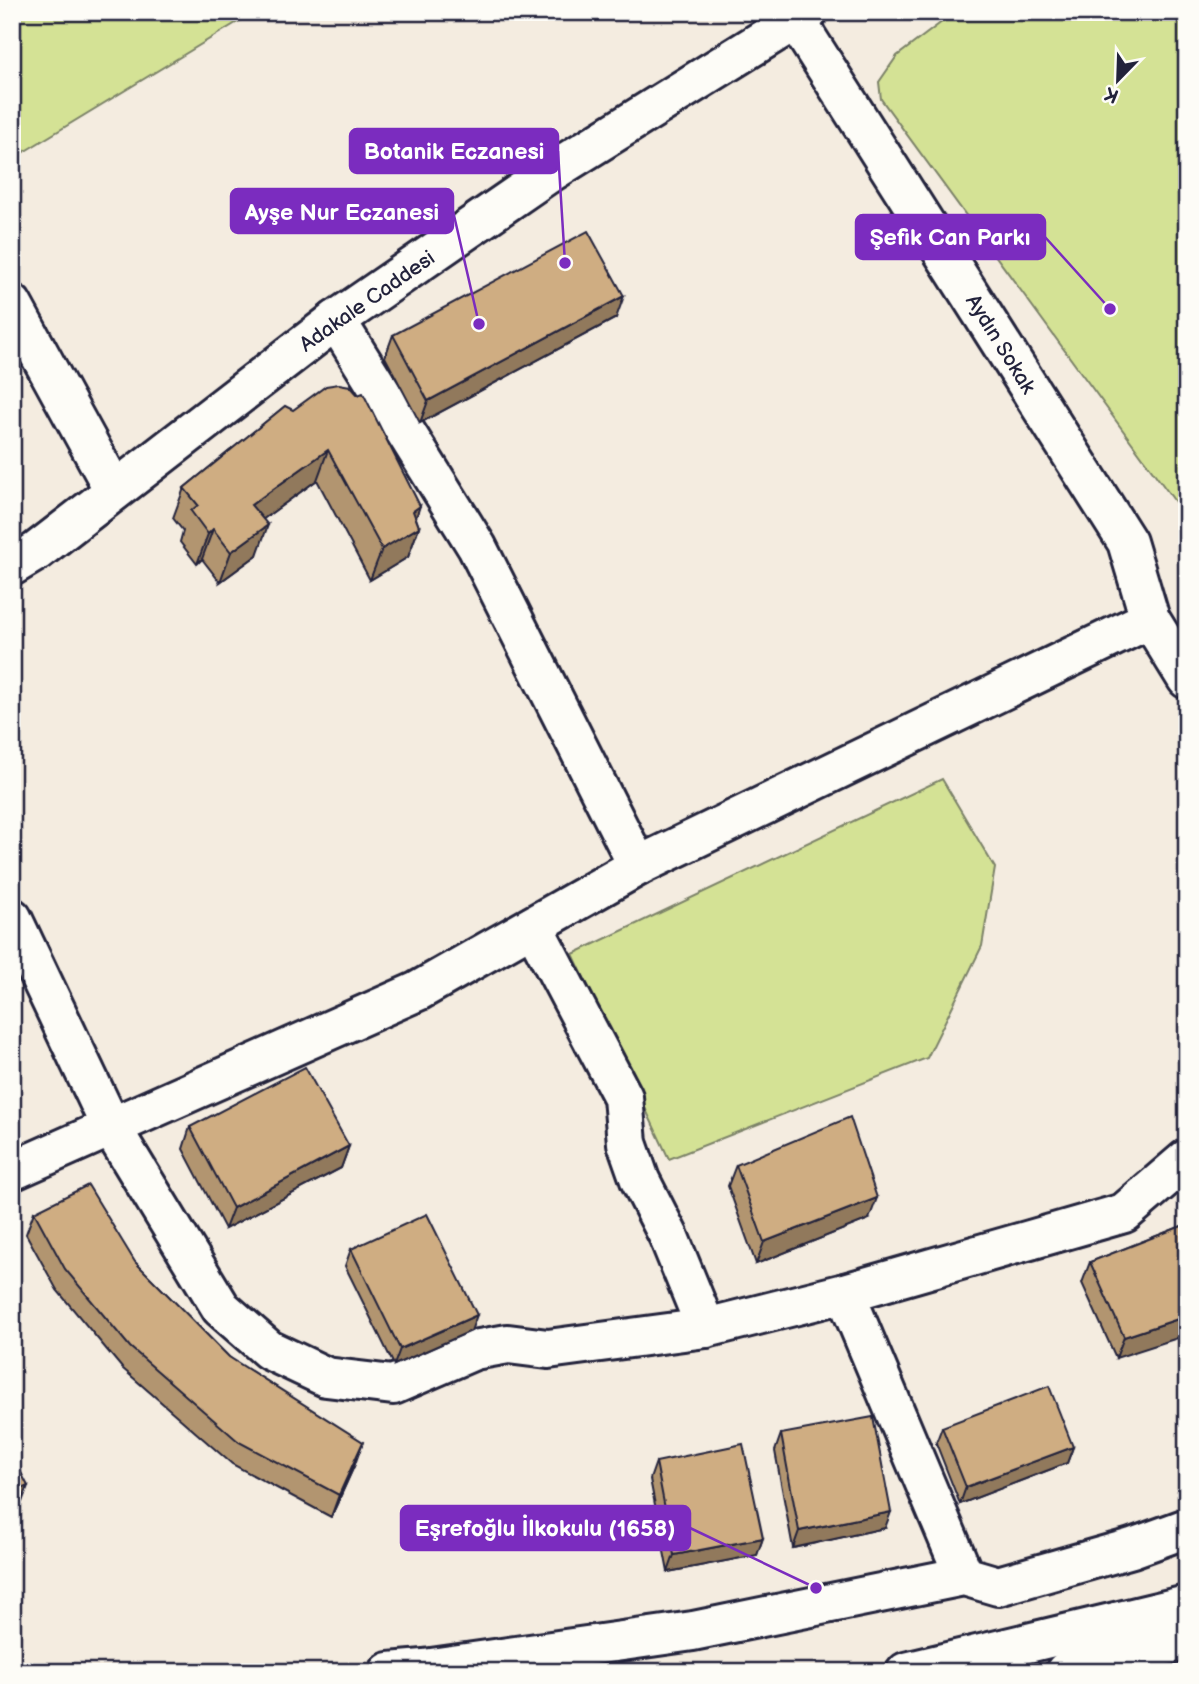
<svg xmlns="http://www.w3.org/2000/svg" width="1199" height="1684" viewBox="0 0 1199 1684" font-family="'Balsamiq Sans',sans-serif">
  <rect width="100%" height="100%" fill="#f4ece0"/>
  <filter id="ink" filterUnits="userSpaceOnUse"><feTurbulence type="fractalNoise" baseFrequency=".0143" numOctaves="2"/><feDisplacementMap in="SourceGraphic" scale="14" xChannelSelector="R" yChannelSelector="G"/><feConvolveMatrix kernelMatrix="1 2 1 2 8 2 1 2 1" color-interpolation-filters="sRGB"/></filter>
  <g filter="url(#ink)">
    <g fill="#d4e295" stroke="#7b8268" stroke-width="2">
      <polygon points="12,12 254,12 12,159"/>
      <polygon points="955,12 1187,12 1187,518 881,99 879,82 897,56"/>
      <polygon points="942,779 995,868 982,946 927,1058 669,1159 573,954"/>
    </g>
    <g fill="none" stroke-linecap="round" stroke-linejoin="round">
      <defs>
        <g id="minor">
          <polyline points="795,19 1127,542 1150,619 1187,679"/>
          <polyline points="12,304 114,490"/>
          <polyline points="336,320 477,547 638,866"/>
          <polyline points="12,566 37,551 336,320 546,175 808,12"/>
          <polyline points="12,918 111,1127 221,1308 269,1350 326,1377 393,1385 474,1350 508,1344 548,1349 706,1328"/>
          <polyline points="533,926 623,1097 627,1143 640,1180 668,1235 706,1328 845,1293 1124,1213 1187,1159"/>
          <polyline points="12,1171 418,991 638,866 1150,619"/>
          <polyline points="845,1293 964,1576"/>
        </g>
        <g id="highway">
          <polyline points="389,1672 424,1669 693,1631 964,1576 998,1586 1132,1548 1187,1528"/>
          <polyline points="906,1672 1187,1605"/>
          <polyline points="1065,1672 1187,1640"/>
        </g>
      </defs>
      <use href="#minor" stroke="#22223b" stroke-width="44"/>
      <use href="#highway" stroke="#22223b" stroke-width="44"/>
      <use href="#minor" stroke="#fdfcf7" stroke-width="38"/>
      <use href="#highway" stroke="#fdfcf7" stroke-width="38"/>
    </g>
    <g fill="#b29570" stroke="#22223b" stroke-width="2">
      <polygon points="616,318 420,423 385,357 393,335"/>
      <polygon points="285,406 416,518 419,527 408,557 370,580 317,480 263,519 257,555 220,582 202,559 197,564 180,542 183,531 173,518 184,488"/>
      <polygon points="190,1127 349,1146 341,1168 225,1229 183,1149"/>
      <polygon points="736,1165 869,1219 756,1264 728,1186"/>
      <polygon points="34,1212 135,1262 229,1357 355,1464 331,1517 232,1464 122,1368 57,1290 26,1234"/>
      <polygon points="1187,1224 1116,1358 1082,1283 1090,1262"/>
      <polygon points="351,1249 471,1331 394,1365 345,1266"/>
      <polygon points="942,1427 1073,1447 1067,1463 960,1504 936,1443"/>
      <polygon points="781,1434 885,1528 793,1548 775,1451"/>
      <polygon points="656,1462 763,1538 757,1555 668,1572 650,1479"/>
    </g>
    <g fill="#91795b" stroke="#22223b" stroke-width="2">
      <polygon points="624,296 616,318 420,423 428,401"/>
      <polygon points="328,450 317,480 240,536 251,505"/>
      <polygon points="420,506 411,532 419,527 408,557 370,580 382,549 413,511"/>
      <polygon points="268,525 257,555 220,582 231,552"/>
      <polygon points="213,529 202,559 197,564 208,534"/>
      <polygon points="349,1146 341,1168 225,1229 233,1208"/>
      <polygon points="877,1198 869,1219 756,1264 764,1242"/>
      <polygon points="477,1315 471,1331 394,1365 400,1349"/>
      <polygon points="1187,1316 1187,1335 1116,1358 1124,1337"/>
      <polygon points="363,1442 355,1464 331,1517 339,1495"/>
      <polygon points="1073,1447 1067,1463 960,1504 966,1487"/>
      <polygon points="28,1486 22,1502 12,1507 12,1493"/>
      <polygon points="891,1512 885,1528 793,1548 799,1531"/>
      <polygon points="763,1538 757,1555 668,1572 674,1555"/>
    </g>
    <g fill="#cfad82" stroke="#22223b" stroke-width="2">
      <polygon points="588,231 624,296 428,401 393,335"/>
      <polygon points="339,384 350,386 358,395 363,393 420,506 413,511 419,527 382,549 328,450 251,505 268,525 231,552 213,529 208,534 191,511 198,505 184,488 285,406 293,410 326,386"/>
      <polygon points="305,1067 349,1146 233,1208 190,1127"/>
      <polygon points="850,1117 877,1198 764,1242 736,1165"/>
      <polygon points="88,1185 135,1262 229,1357 363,1442 339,1495 239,1442 130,1347 65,1269 34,1212"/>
      <polygon points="427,1214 477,1315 400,1349 351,1249"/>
      <polygon points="1187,1224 1187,1316 1124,1337 1090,1262"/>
      <polygon points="1049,1386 1073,1447 966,1487 942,1427"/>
      <polygon points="873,1417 891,1512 799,1531 781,1434"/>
      <polygon points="743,1444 763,1538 674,1555 656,1462"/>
      <polygon points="12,1455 28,1486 12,1493"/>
    </g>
  </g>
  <g text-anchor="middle" stroke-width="5" stroke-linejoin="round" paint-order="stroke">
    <g font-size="21" fill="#22223b" stroke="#fdfcf7">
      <text transform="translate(367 301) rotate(-35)" y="7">Adakale Caddesi</text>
      <text transform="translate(1001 344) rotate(58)" y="7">Aydın Sokak</text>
    </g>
  </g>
  <path fill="none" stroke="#7b2cbf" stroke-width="2.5" d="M565 263L558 151M479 324L453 211M1110 309L1045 237M816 1588L690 1528"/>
  <g fill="#7b2cbf" stroke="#fdfcf7" stroke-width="2.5">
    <circle cx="565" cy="263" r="7"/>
    <circle cx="479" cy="324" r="7"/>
    <circle cx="1110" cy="309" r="7"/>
    <circle cx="816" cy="1588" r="7"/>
  </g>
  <g fill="#7b2cbf" stroke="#7b2cbf" stroke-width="2.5">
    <rect x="350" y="129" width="208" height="44" rx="7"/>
    <rect x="231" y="189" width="222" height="44" rx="7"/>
    <rect x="856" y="215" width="189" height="44" rx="7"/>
    <rect x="401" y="1506" width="289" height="44" rx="7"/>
  </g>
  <g font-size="23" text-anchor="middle" font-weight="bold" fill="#fff">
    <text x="454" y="159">Botanik Eczanesi</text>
    <text x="342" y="220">Ayşe Nur Eczanesi</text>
    <text x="950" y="245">Şefik Can Parkı</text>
    <text x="545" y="1536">Eşrefoğlu İlkokulu (1658)</text>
  </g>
  <rect width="1199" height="1684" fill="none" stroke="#fdfcf7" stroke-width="42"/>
  <rect x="21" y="21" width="1157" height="1642" fill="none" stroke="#22223b" stroke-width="2.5" filter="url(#ink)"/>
  <g transform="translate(1118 80) rotate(203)" stroke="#fdfcf7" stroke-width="5" paint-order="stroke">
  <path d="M0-5L12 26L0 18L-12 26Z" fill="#22223b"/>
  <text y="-10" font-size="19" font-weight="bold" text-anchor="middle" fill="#22223b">K</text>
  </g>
</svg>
